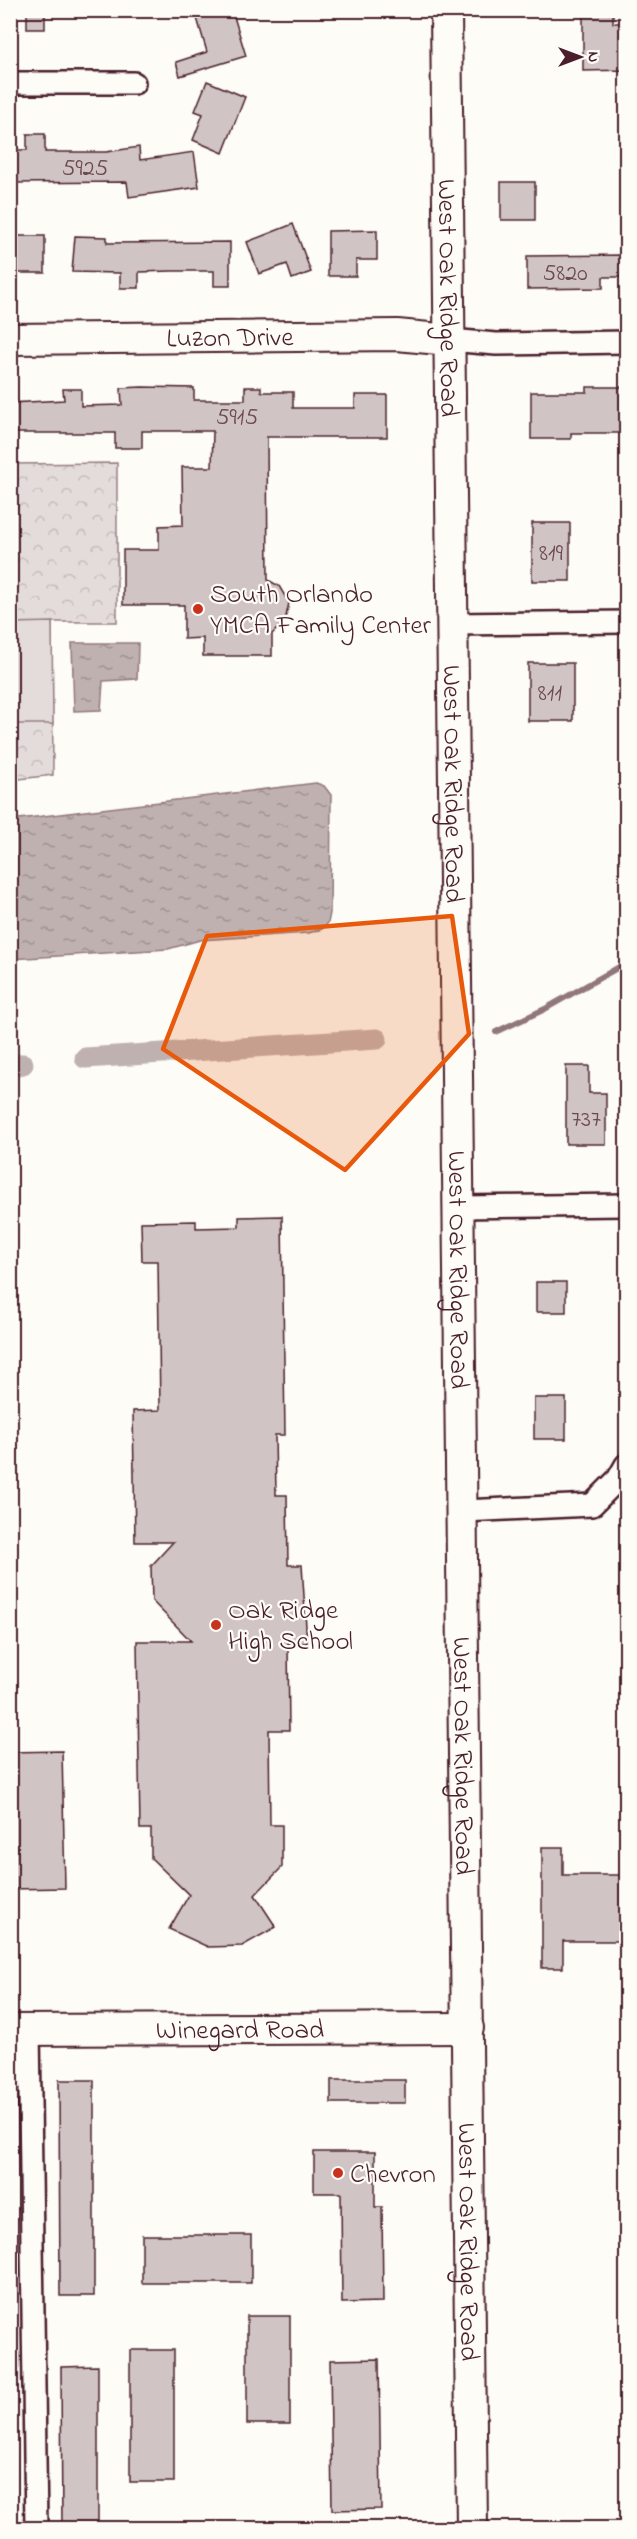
<svg xmlns="http://www.w3.org/2000/svg" width="637" height="2539" viewBox="0 0 637 2539" font-family="'Indie Flower',sans-serif">
  <defs>
    <pattern id="park-crowns" width="20" height="18" patternUnits="userSpaceOnUse" patternTransform="scale(1.5)"><rect width="20" height="18" fill="#e3dcda"/><path d="M2 6a3 3 0 1 1 6 0M12 15a3 3 0 1 1 6 0" fill="none" stroke="#c4bcbb"/></pattern>
    <pattern id="water-ripples" width="26" height="14" patternUnits="userSpaceOnUse" patternTransform="scale(1.5)"><rect width="26" height="14" fill="#c0b1b1"/><path d="M2 4q2-2 4 0t4 0M15 11q2-2 4 0t4 0" fill="none" stroke="#9e8f90"/></pattern>
  </defs>
  <rect width="100%" height="100%" fill="#fdfcf7"/>
  <filter id="ink" filterUnits="userSpaceOnUse"><feTurbulence type="fractalNoise" baseFrequency=".0167" numOctaves="2"/><feDisplacementMap in="SourceGraphic" scale="12" xChannelSelector="R" yChannelSelector="G"/><feConvolveMatrix kernelMatrix="1 2 1 2 8 2 1 2 1" color-interpolation-filters="sRGB"/></filter>
  <g filter="url(#ink)">
    <polygon fill="url(#park-crowns)" stroke="#967e82" stroke-width="1.5" points="117,463 117,622 52,622 53,775 11,780 10,464"/>
    <polygon fill="#e3dcda" stroke="#967e82" stroke-width="1.5" points="52,622 53,724 11,724 11,623"/>
    <g fill="url(#water-ripples)" stroke="#91777b" stroke-width="1.5">
      <polygon points="72,643 138,643 137,679 103,681 101,710 74,711"/>
      <polygon points="316,783 324,786 331,795 330,913 328,923 322,929 309,933 200,940 168,949 11,959 11,820"/>
    </g>
    <g fill="none" stroke-linecap="round" stroke-linejoin="round">
      <polyline stroke="#91777b" stroke-width="6" points="496,1032 545,1009 626,963"/>
      <g stroke="#c0b1b1" stroke-width="21">
        <polyline points="85,1058 377,1039"/>
        <polyline points="10,1066 23,1064"/>
      </g>
    </g>
    <g fill="#d0c5c4" stroke="#4a1f2b" stroke-width="1.5">
      <rect x="27" y="10" width="18" height="19"/>
      <polygon points="220,10 232,10 246,56 180,76 176,62 207,52 197,18"/>
      <polygon points="583,10 613,10 613,23 627,23 627,70 583,71"/>
      <polygon points="207,81 245,97 223,153 193,140 203,114 195,111"/>
      <polygon points="27,134 45,134 45,152 106,152 139,147 140,160 194,152 199,187 129,197 127,182 10,183 10,150 27,150"/>
      <rect x="501" y="182" width="34" height="38"/>
      <polygon points="293,224 311,272 292,279 287,264 259,274 247,242"/>
      <polygon points="377,230 377,260 356,260 356,276 328,276 328,231"/>
      <rect x="10" y="236" width="35" height="37"/>
      <polygon points="75,236 107,237 107,243 230,242 230,286 214,286 214,271 171,271 139,272 139,288 120,288 120,273 72,272"/>
      <polygon points="627,255 627,277 603,277 603,288 527,289 527,256"/>
      <polygon points="245,387 261,387 261,392 293,392 293,408 355,408 355,395 387,395 387,437 267,437 268,580 279,586 289,603 285,621 272,634 272,656 203,656 203,638 184,639 184,605 123,605 123,550 159,550 159,526 183,525 182,467 212,467 213,431 142,431 142,448 115,448 115,433 10,433 10,403 64,400 63,389 81,389 81,406 122,405 121,388 142,387 194,388 194,400 245,400"/>
      <polygon points="587,387 627,387 627,433 571,433 571,439 531,439 531,392 587,392"/>
      <rect x="532" y="523" width="38" height="58"/>
      <rect x="528" y="663" width="45" height="58"/>
      <polygon points="566,1066 589,1066 589,1093 606,1093 606,1144 566,1144"/>
      <polygon points="282,1216 285,1435 275,1435 276,1495 287,1495 288,1565 302,1565 307,1643 288,1643 289,1730 269,1730 270,1825 282,1825 282,1867 255,1895 276,1927 242,1946 208,1947 169,1929 189,1895 151,1858 151,1829 140,1829 137,1641 191,1641 152,1601 151,1566 173,1542 135,1542 133,1411 160,1410 158,1261 142,1261 141,1222 196,1221 196,1228 239,1227 239,1217"/>
      <rect x="536" y="1282" width="30" height="30"/>
      <rect x="534" y="1398" width="32" height="41"/>
      <polygon points="62,1751 65,1888 10,1889 10,1752"/>
      <polygon points="542,1847 563,1847 563,1875 627,1875 627,1941 563,1941 563,1968 542,1968"/>
      <polygon points="59,2080 94,2080 94,2296 60,2296"/>
      <rect x="331" y="2080" width="74" height="23"/>
      <polygon points="314,2152 375,2152 375,2207 382,2207 383,2302 342,2303 341,2193 314,2193"/>
      <rect x="142" y="2235" width="109" height="48"/>
      <rect x="247" y="2316" width="43" height="108"/>
      <rect x="130" y="2350" width="44" height="132"/>
      <polygon points="379,2359 381,2509 332,2510 330,2360"/>
      <polygon points="98,2366 98,2529 62,2529 61,2367"/>
    </g>
    <g fill="none" stroke-linecap="round" stroke-linejoin="round">
      <defs>
        <g id="street">
          <polyline points="10,83 134,83"/>
          <polyline points="450,340 496,344 626,342"/>
          <polyline points="453,624 626,622"/>
          <polyline points="459,1207 626,1205"/>
          <polyline points="464,1511 592,1505 618,1479 626,1465"/>
          <polyline points="29,2029 36,2528"/>
        </g>
        <g id="secondary">
          <path id="s1" d="M446,10l26,2518"/>
          <path id="s2" d="M10,339l387,-4 53,5"/>
          <path id="s3" d="M10,2030l458,-2"/>
        </g>
      </defs>
      <use href="#street" stroke="#4a1f2b" stroke-width="26"/>
      <use href="#secondary" stroke="#4a1f2b" stroke-width="34"/>
      <use href="#street" stroke="#fdfcf7" stroke-width="21"/>
      <use href="#secondary" stroke="#fdfcf7" stroke-width="30"/>
    </g>
  </g>
  <path fill="#e8590c" fill-opacity="0.2" stroke="#e8590c" stroke-width="4.5" stroke-linejoin="round" d="M452,916l17,118 -124,136 -182,-121 44,-113z"/>
  <g fill="#c8321e" stroke="#fdfcf7" stroke-width="2">
    <circle cx="198" cy="609" r="6"/>
    <circle cx="216" cy="1625" r="6"/>
    <circle cx="338" cy="2173" r="6"/>
  </g>
  <g text-anchor="middle" stroke-width="4.5" stroke-linejoin="round" paint-order="stroke">
    <g font-size="24" fill="#6c4851">
      <text x="85" y="175">5925</text>
      <text x="565" y="280">5820</text>
      <text x="237" y="424">5915</text>
      <text x="551" y="560">819</text>
      <text x="550" y="700">811</text>
      <text x="586" y="1126">737</text>
    </g>
    <g font-size="27" fill="#4a1f2b" stroke="#fdfcf7">
      <text dy="9" stroke="none"><textPath href="#s1" startOffset="288">West Oak Ridge Road</textPath></text>
      <text dy="9" stroke="none"><textPath href="#s2" startOffset="220">Luzon Drive</textPath></text>
      <text dy="9" stroke="none"><textPath href="#s1" startOffset="774">West Oak Ridge Road</textPath></text>
      <text dy="9" stroke="none"><textPath href="#s1" startOffset="1260">West Oak Ridge Road</textPath></text>
      <text dy="9" stroke="none"><textPath href="#s1" startOffset="1746">West Oak Ridge Road</textPath></text>
      <text dy="9" stroke="none"><textPath href="#s3" startOffset="230">Winegard Road</textPath></text>
      <text dy="9" stroke="none"><textPath href="#s1" startOffset="2232">West Oak Ridge Road</textPath></text>
    </g>
    <g font-size="27" fill="#4a1f2b" stroke="#fdfcf7" text-anchor="start">
      <text x="210" y="602">South Orlando<tspan x="210" dy="31">YMCA Family Center</tspan></text>
      <text x="228" y="1618">Oak Ridge<tspan x="228" dy="31">High School</tspan></text>
      <text x="350" y="2182">Chevron</text>
    </g>
  </g>
  <rect width="637" height="2539" fill="none" stroke="#fdfcf7" stroke-width="36"/>
  <rect x="18" y="18" width="601" height="2503" fill="none" stroke="#4a1f2b" stroke-width="2" filter="url(#ink)"/>
  <g transform="translate(580 57) rotate(90)" stroke="#fdfcf7" stroke-width="4.5" paint-order="stroke">
  <path d="M0-4.5L10 22L0 15L-10 22Z" fill="#4a1f2b"/>
  <text y="-9" font-size="16" font-weight="bold" text-anchor="middle" fill="#4a1f2b">N</text>
  </g>
</svg>
